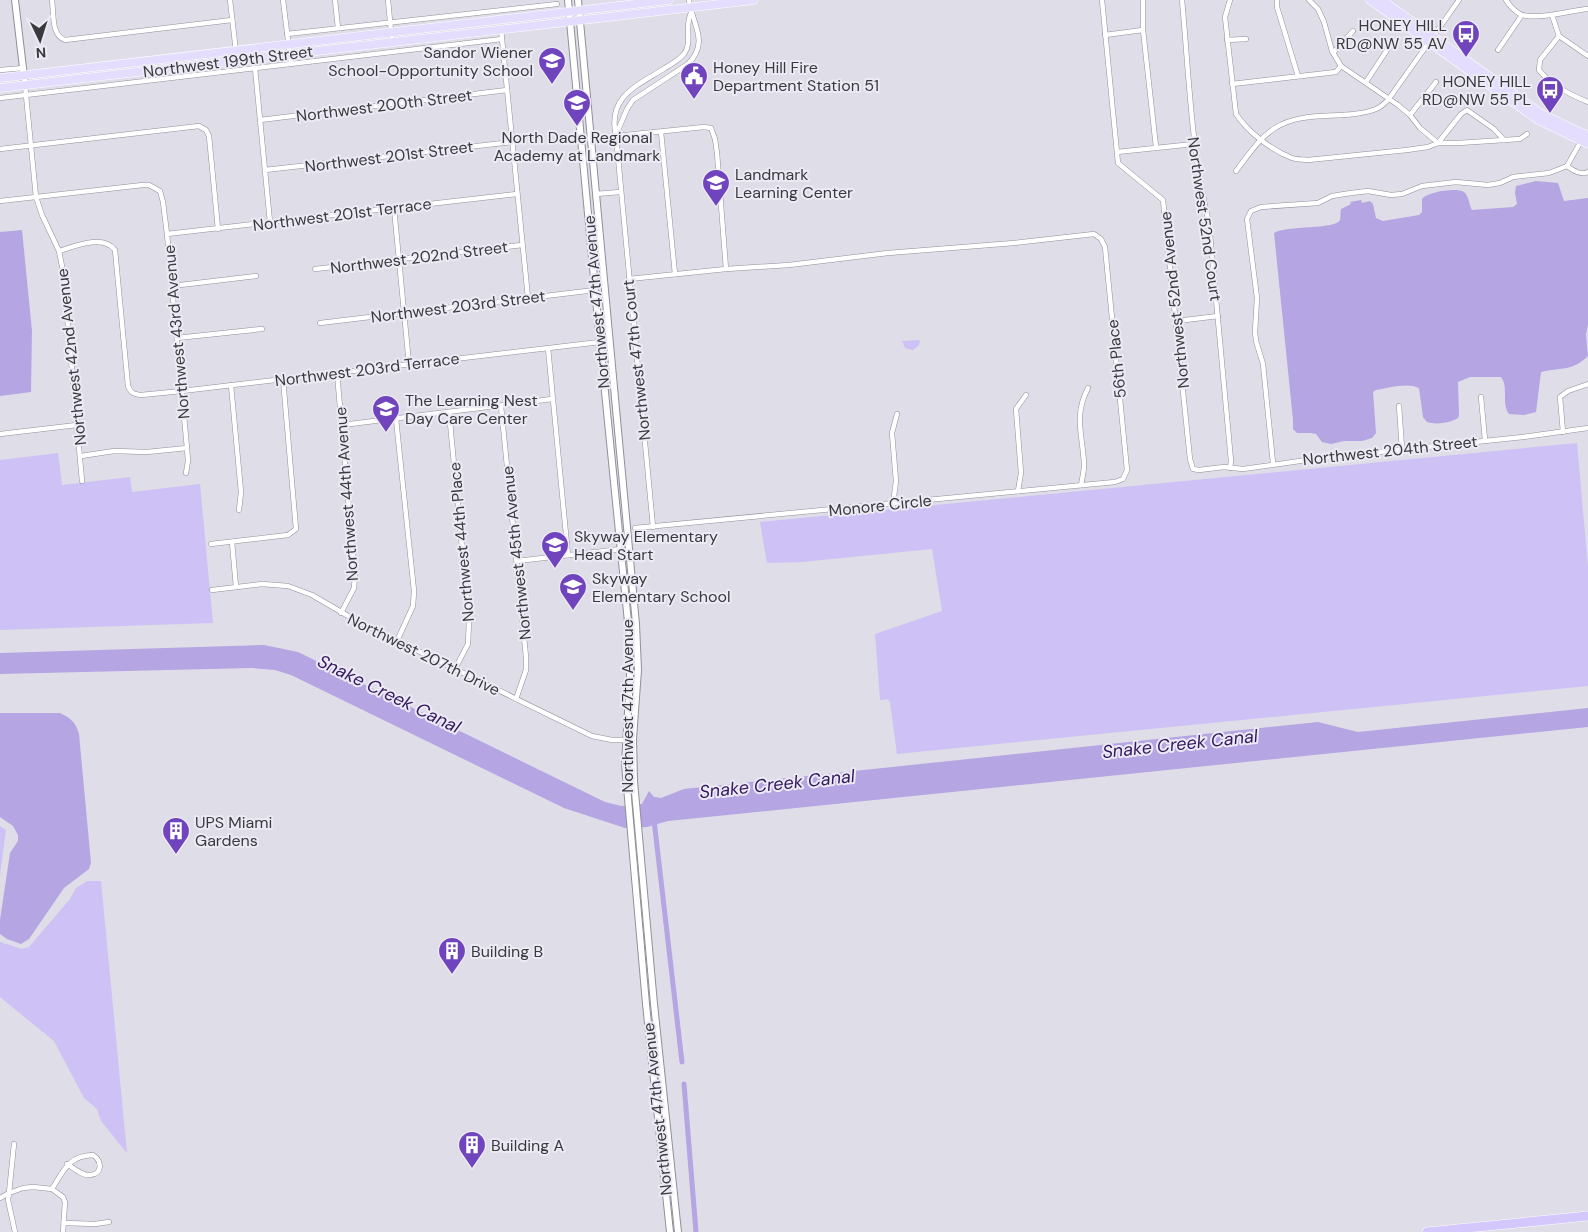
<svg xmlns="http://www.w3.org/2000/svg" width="1588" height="1232" viewBox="0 0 1588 1232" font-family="'DM Sans',sans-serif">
  <rect width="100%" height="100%" fill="#dfdde7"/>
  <g fill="#cec1f6">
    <polygon points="920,340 919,345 913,350 905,348 902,341"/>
    <polygon points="1577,443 1588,567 1588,686 897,754 890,703 888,699 880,700 875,634 942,611 932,549 802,562 767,563 760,522"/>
    <polygon points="58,453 62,485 130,477 132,492 200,484 213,623 0,630 0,460"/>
    <polygon points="0,826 6,830 0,875"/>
    <polygon points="87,881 101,881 127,1153 101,1121 97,1109 84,1098 54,1041 0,997 0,942 22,949 29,947 70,899 76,888"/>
  </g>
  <g fill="#b5a5e3">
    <path d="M1536,181l22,2 6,18 24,-3v127l-2,9 2,22c-16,16 -28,11 -47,16l-5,40 -12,3 -15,-1c-8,-11 0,-27 -8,-37h-31l-12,5 1,33 -1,3c-8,5 -21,7 -31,4l-4,-5 -4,-29c-11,-6 -31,0 -43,2l-3,2 3,41 -4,5 -10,3h-18l-13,3 -9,-2 -6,-8 -5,-1h-14l-4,-4v-9l-19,-187c12,-8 61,-3 66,-13 1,-3 0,-8 1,-11l10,-5 -1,-2 11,-2 1,3 8,-2 3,3 3,14 7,3 36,-6 3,-3v-13c5,-7 34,-12 42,-7 5,4 5,13 8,18l41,-3 4,-3 -2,-11 1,-7z"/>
    <polygon points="22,230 32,331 31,392 0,396 0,232"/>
    <polygon points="264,645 298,652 605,802 621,806 642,804 649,791 654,797 661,798 684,789 1318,722 1358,732 1588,708 1588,727 668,821 647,827 625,828 564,808 291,675 275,670 252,668 0,674 0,653"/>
    <path d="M0,713h60c11,5 16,10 19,21l12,129 -2,6 -25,19 -35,51 -8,5 -14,-5 -7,-5v-14l10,-67 8,-12v-6l-5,-9 -13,-9z"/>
  </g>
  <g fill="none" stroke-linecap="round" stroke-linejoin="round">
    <g stroke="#b5a5e3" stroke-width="5">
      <polyline points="654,820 682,1062"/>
      <polyline points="684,1084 696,1232"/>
    </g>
    <defs>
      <g id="street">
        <path d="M52,0c2,14 -1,35 13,40l167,-20"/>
        <polyline points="230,0 237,60"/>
        <polyline points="283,0 291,64"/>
        <polyline points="335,0 338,28"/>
        <polyline points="388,0 392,42"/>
        <polyline points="1102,0 1118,163 1163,200 1190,459 1193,469 1199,470 1224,467 1243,469 1321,458 1523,437 1588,428"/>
        <polyline points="1143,0 1143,30 1156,147"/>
        <path d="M1182,0c7,75 9,150 27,223l22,238 -1,7"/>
        <path d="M1230,0l-5,17 11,97c12,18 35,36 56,44 5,2 11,1 16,2l99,-10 21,-3 10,-4h20l62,-4 7,-5"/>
        <polyline points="1277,0 1277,7 1298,76"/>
        <polyline points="1309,0 1318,9 1324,22 1332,51 1341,66 1398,105 1410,115 1420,128 1438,143 1461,114 1467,110 1494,129 1504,140"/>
        <path d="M1506,0c4,6 8,11 14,14 14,7 52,-4 68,-5"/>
        <polyline points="1552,15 1559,36"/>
        <polyline points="501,29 528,298"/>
        <polyline points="287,34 557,4"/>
        <polyline points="1105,35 1143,30"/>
        <path d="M1559,36l-19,24 -1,10c13,16 30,24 49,32"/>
        <polyline points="1559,36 1588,56"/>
        <polyline points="1227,40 1246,39"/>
        <polyline points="1498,50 1522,15"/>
        <polyline points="1333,53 1353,31"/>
        <polyline points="255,68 270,222"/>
        <polyline points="0,70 24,68"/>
        <polyline points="1366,82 1387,50"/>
        <polyline points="1232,84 1336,72 1341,66"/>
        <polyline points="25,85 36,197 42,215 59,251 63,271 82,481"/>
        <polyline points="0,98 502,39"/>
        <polyline points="1410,115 1436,82"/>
        <polyline points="260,120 507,90"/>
        <polyline points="661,132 675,274"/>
        <path d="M616,135l11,-26 6,-9 55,-36c22,-22 4,-40 1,-64"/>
        <polyline points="616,136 704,127 711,128 715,139 717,153 726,269"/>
        <polyline points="0,149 199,126 206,130 209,136 218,229"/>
        <polyline points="1117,152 1194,144"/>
        <polyline points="1567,166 1581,141"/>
        <path d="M1567,166c7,5 13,9 21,6"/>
        <polyline points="265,170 513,142"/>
        <path d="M1236,171c11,-14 23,-33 39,-43 30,-19 69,-7 101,-19 5,-2 9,-6 12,-9l71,-100"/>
        <polyline points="596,194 620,192"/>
        <polyline points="0,201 143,185 149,185 160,191 163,202 167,234 187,448 188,461 186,473"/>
        <polyline points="394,208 409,364"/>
        <polyline points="167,234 517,194"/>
        <path d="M59,251c16,-5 44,-17 56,-1l13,136c3,7 5,8 13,9l41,-4 418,-49"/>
        <polyline points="315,269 522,245"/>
        <polyline points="629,279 726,269 789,265 888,253 1014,243 1094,234 1101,239 1105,247 1127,470 1123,479 1115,482 635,528"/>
        <polyline points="172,286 256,276"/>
        <polyline points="1177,321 1218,316"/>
        <polyline points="320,323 595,290"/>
        <polyline points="177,338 262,329"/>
        <polyline points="548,348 568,555"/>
        <polyline points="337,373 355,576 354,588 341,613"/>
        <polyline points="231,385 241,492 239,510"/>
        <polyline points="1481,397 1485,440"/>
        <polyline points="501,406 526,657 526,670 516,699"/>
        <polyline points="1399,406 1402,449"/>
        <polyline points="449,412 469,620 468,644 455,669"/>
        <polyline points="396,419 414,591 413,606 397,641"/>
        <polyline points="342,425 552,399"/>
        <polyline points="1563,432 1560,397 1568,391 1588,384"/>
        <polyline points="0,434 77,425"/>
        <polyline points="81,456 114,451 147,452 187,448"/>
        <polyline points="1273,463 1263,364 1256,341 1255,332 1257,298 1247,219 1251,211 1261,207 1318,203 1332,196 1351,193 1368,191 1391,195 1402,194 1422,186 1456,182 1488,185 1500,183 1513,177 1549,173 1567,166"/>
        <path d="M1081,485c1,-6 3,-13 3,-20 -1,-30 -11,-48 4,-77"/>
        <polyline points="1018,491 1021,473 1016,409 1026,395"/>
        <polyline points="893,504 896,481 892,433 897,414"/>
        <path d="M653,527l-37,-391c-9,-40 21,-50 49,-68 7,-4 14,-8 19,-14 9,-12 0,-28 7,-41"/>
        <polyline points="232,542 236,587"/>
        <polyline points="211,544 288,535 296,529 283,379"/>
        <polyline points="517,561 622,549"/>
        <polyline points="212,590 262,584 288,586 312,595 355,620 592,736 612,740 627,740"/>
        <polyline points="52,1189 63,1197 65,1202 63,1232"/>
        <polyline points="0,1198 9,1193 14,1144"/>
        <polyline points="64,1223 95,1224 109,1222"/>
        <path d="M15,1232l-7,-32 1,-7 14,-5 10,-1 19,2c12,-19 16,-33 41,-34 9,6 10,19 -3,20 -8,1 -16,-7 -23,-11"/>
      </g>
      <g id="secondary">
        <polyline points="15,0 25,85"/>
        <polyline points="568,0 600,342 629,632 630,677 625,764 646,1004 670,1232"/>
        <polyline points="578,0 636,624 638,670 633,739 634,781 654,1004 678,1232"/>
      </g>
      <g id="primary">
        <polyline points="1370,0 1538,120 1588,144"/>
        <polyline points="1382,0 1542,114 1588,136"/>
        <polyline points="0,78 669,0"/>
        <polyline points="0,88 754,0"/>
      </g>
      <polyline id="highway" points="1427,1232 1588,1216"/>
    </defs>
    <use href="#street" stroke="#918f99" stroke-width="5.5"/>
    <use href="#secondary" stroke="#918f99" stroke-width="8"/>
    <use href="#primary" stroke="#fff" stroke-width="9"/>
    <use href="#highway" stroke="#fff" stroke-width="10"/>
    <use href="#street" stroke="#fff" stroke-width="4.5"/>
    <use href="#secondary" stroke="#fff" stroke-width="6"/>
    <use href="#primary" stroke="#e5ddfd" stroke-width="8"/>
    <use href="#highway" stroke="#d4c7fc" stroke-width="9"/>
  </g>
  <defs>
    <symbol id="bus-pin" viewBox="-11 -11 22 30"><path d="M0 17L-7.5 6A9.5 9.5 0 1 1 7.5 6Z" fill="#7044bc" stroke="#eceaf5"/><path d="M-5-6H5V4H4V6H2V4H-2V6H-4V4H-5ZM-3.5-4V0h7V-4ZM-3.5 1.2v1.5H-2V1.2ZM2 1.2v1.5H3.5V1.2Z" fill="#fff"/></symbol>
    <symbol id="school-pin" viewBox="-11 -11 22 30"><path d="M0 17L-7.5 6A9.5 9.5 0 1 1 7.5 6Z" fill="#7044bc" stroke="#eceaf5"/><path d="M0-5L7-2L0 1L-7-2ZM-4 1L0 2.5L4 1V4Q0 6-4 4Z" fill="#fff"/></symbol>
    <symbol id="civic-pin" viewBox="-11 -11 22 30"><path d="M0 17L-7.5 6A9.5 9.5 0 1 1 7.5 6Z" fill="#7044bc" stroke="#eceaf5"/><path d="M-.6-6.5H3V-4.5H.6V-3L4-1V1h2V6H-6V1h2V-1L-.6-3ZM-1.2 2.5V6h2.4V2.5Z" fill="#fff"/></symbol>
    <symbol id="building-pin" viewBox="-11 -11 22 30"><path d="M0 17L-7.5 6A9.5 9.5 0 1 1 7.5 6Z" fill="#7044bc" stroke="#eceaf5"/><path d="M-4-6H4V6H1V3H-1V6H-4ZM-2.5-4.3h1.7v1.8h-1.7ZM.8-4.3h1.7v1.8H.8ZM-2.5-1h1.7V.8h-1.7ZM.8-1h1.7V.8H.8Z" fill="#fff"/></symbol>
  </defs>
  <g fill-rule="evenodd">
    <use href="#bus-pin" x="1450" y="18" width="32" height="43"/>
    <use href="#school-pin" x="536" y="45" width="32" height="43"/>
    <use href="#civic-pin" x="678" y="60" width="32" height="43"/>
    <use href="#bus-pin" x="1534" y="74" width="32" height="43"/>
    <use href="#school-pin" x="561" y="87" width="32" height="43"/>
    <use href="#school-pin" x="700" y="167" width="32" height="43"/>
    <use href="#school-pin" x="370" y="393" width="32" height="43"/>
    <use href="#school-pin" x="539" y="529" width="32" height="43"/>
    <use href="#school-pin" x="557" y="571" width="32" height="43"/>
    <use href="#building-pin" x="160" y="815" width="32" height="43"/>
    <use href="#building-pin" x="436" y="935" width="32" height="43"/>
    <use href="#building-pin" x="456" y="1129" width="32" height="43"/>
  </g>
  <g text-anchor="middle" stroke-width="4" stroke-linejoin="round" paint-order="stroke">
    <g font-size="16" fill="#3a393d" stroke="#eceaf5" text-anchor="start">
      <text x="1447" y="31" text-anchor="end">HONEY HILL<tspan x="1447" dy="18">RD@NW 55 AV</tspan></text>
      <text x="533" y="58" text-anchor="end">Sandor Wiener<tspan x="533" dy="18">School-Opportunity School</tspan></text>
      <text x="713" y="73">Honey Hill Fire<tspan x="713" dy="18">Department Station 51</tspan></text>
      <text x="1531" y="87" text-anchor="end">HONEY HILL<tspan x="1531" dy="18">RD@NW 55 PL</tspan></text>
      <text x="577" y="143" text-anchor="middle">North Dade Regional<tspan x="577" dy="18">Academy at Landmark</tspan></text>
      <text x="735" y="180">Landmark<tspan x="735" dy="18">Learning Center</tspan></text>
      <text x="405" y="406">The Learning Nest<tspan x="405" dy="18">Day Care Center</tspan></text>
      <text x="574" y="542">Skyway Elementary<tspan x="574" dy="18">Head Start</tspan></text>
      <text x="592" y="584">Skyway<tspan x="592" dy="18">Elementary School</tspan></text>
      <text x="195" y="828">UPS Miami<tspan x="195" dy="18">Gardens</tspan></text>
      <text x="471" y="957">Building B</text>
      <text x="491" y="1151">Building A</text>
    </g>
    <g font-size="16" fill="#3a393d" stroke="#eceaf5">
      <text transform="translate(228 61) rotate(-7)" y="6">Northwest 199th Street</text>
      <text transform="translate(384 105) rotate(-7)" y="6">Northwest 200th Street</text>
      <text transform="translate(389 156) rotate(-7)" y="6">Northwest 201st Street</text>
      <text transform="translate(342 214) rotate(-7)" y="6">Northwest 201st Terrace</text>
      <text transform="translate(1205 219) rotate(82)" y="6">Northwest 52nd Court</text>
      <text transform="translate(419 257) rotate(-7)" y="6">Northwest 202nd Street</text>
      <text transform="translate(1174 300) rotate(-96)" y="6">Northwest 52nd Avenue</text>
      <text transform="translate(596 302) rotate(-95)" y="6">Northwest 47th Avenue</text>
      <text transform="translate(458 306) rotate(-7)" y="6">Northwest 203rd Street</text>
      <text transform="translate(176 332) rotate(-95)" y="6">Northwest 43rd Avenue</text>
      <text transform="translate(71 357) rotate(-96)" y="6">Northwest 42nd Avenue</text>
      <text transform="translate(1116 359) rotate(-96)" y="6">56th Place</text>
      <text transform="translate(636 360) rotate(-96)" y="6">Northwest 47th Court</text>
      <text transform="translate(367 369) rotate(-7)" y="6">Northwest 203rd Terrace</text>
      <text transform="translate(1390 450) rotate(-6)" y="6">Northwest 204th Street</text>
      <text transform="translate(346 494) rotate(-94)" y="6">Northwest 44th Avenue</text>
      <text transform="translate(880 505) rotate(-6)" y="6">Monore Circle</text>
      <text transform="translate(461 542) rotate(-95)" y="6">Northwest 44th Place</text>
      <text transform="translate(516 553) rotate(-96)" y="6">Northwest 45th Avenue</text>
      <text transform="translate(424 654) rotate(26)" y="6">Northwest 207th Drive</text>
      <text transform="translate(627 706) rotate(-90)" y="6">Northwest 47th Avenue</text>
      <text transform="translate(657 1109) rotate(-96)" y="6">Northwest 47th Avenue</text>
    </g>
    <g font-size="18" font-style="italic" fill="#33175f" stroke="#eceaf5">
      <text transform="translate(389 694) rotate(26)" y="6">Snake Creek Canal</text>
      <text transform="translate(1180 744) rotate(-6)" y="6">Snake Creek Canal</text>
      <text transform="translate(777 784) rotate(-6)" y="6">Snake Creek Canal</text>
    </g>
  </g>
  <g transform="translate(40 40) rotate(176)" stroke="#eceaf5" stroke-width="4" paint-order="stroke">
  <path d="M0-4L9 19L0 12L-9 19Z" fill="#3a393d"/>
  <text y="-8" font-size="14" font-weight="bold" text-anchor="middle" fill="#3a393d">N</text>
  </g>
</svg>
